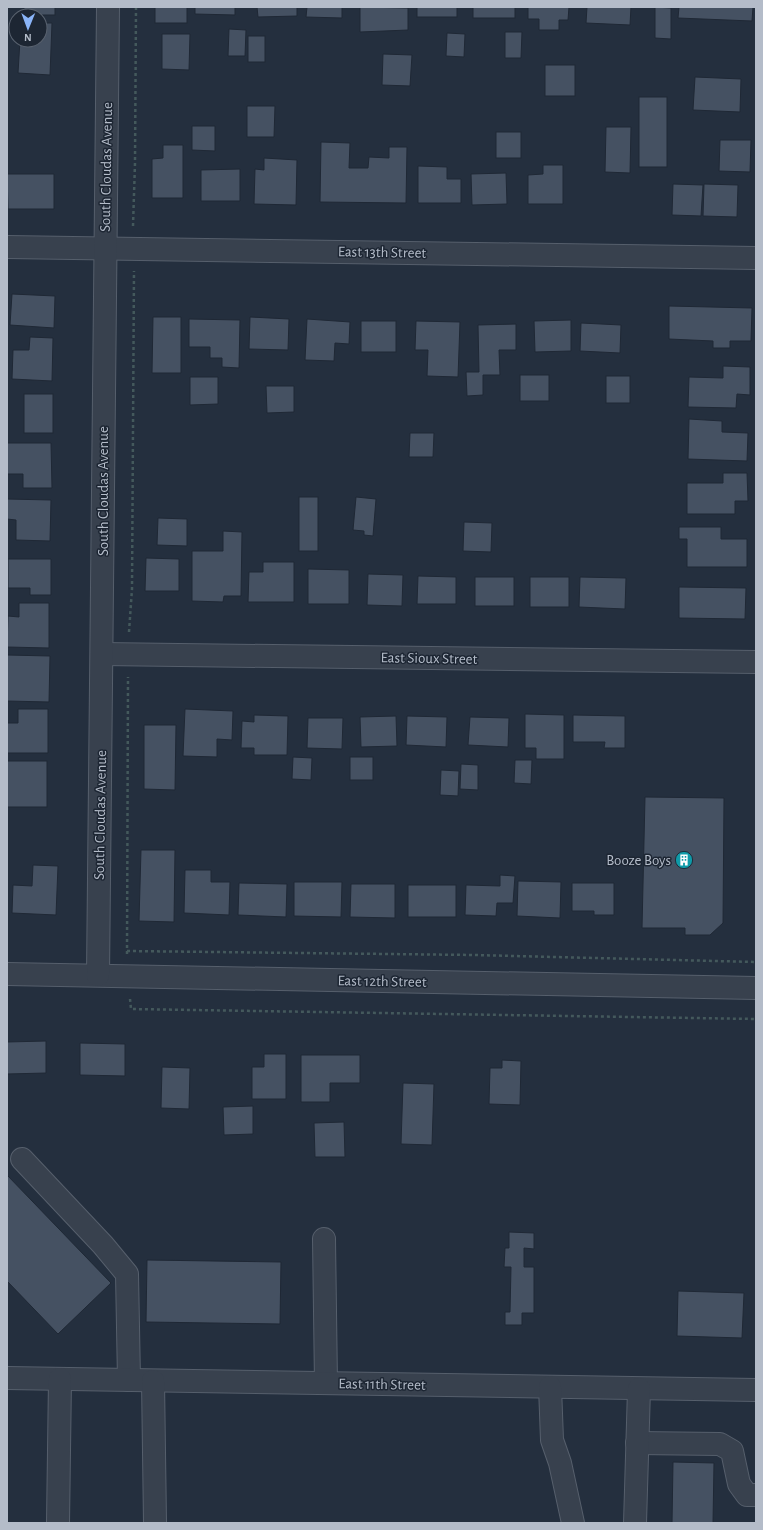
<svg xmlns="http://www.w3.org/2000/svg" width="763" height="1530" viewBox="0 0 763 1530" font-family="'Alegreya Sans',sans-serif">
  <rect width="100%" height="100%" fill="#242f3e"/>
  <g fill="#455162" stroke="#1f2835">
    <rect x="24" y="7" width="31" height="8"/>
    <rect x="155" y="7" width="32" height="16"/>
    <polygon points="195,7 235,7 235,15 195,14"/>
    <polygon points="257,7 297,7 297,16 258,17"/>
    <polygon points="307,7 342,7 342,18 306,17"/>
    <polygon points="360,7 408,8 408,30 360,32"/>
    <rect x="417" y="7" width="40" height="10"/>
    <rect x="473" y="7" width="42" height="11"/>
    <polygon points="528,7 569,7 568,20 559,20 559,30 539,30 539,19 528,19"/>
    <polygon points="587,7 631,7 630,25 586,23"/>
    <polygon points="655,7 671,8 671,39 655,38"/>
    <polygon points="679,7 753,7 752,21 678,18"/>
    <polygon points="40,23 52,23 50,75 18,73 20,40 40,40"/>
    <polygon points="229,29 246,30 245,56 228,56"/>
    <polygon points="505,32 522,32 521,58 505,58"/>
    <polygon points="447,33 465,34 464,57 446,56"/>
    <polygon points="162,34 190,34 189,70 162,69"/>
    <rect x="248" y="36" width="17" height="26"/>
    <polygon points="383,54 412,55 410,86 382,85"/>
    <rect x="545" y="65" width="30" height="31"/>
    <polygon points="695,77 741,79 740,112 693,110"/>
    <rect x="639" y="97" width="28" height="70"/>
    <polygon points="247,106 275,106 274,137 247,137"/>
    <polygon points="192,126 215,126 215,151 192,150"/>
    <polygon points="606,127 631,127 630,173 605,172"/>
    <rect x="496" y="132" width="25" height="26"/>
    <polygon points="720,140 751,140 750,172 719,171"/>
    <polygon points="321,142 350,143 349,168 368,168 369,157 389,158 389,147 407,147 406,203 320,202"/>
    <polygon points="163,145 183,145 183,198 152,198 152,159 163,158"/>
    <polygon points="264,158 297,160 296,205 254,204 255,169 264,170"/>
    <polygon points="543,165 563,165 563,204 528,204 528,175 543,174"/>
    <polygon points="418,166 447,167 447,179 461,179 461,203 418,203"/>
    <polygon points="240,169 240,201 201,201 201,170"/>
    <polygon points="506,173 507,204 472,205 471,174"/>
    <polygon points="7,174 54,174 54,209 8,209"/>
    <polygon points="673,184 703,185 701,216 672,215"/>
    <polygon points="704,184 738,185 737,217 703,216"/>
    <polygon points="12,294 55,296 54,328 10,325"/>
    <polygon points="669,306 752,308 751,341 730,341 730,348 713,348 713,341 669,339"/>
    <polygon points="153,317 181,317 181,373 152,373"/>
    <polygon points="250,317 289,319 288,350 249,349"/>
    <polygon points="189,319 240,320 239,368 222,367 222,358 210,358 210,347 189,347"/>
    <polygon points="307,319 350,322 349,344 335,343 334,361 305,360"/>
    <polygon points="571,320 571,351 535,352 534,321"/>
    <rect x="361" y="321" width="35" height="31"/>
    <polygon points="416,321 460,322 458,377 427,376 428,350 415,350"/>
    <polygon points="581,323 621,325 620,353 580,351"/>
    <polygon points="516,324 516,350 499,350 500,375 483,375 483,395 467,396 466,372 479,372 478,325"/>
    <polygon points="30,337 53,338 52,381 12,379 13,350 29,350"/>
    <polygon points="723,366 750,367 750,395 737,394 736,408 688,407 689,377 723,378"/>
    <rect x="520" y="375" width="29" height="26"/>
    <rect x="606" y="376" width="24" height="27"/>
    <polygon points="190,377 218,377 218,404 190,405"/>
    <polygon points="266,386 294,386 294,412 267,413"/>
    <rect x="24" y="394" width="29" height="39"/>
    <polygon points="689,419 722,421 722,432 748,433 747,461 688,459"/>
    <polygon points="410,433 434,433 433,457 409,457"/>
    <polygon points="7,443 51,443 52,488 23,488 23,474 7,474"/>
    <polygon points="723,473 747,473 748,501 735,501 735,514 687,514 687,483 723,483"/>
    <rect x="299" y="497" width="19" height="54"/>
    <polygon points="356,497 376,499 373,536 364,535 364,531 353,530"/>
    <polygon points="7,499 51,500 50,541 16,540 16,520 7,519"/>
    <polygon points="158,518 187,519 187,546 157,545"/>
    <polygon points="464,522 492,523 491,552 463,551"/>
    <polygon points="679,527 721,527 721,539 747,539 747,567 687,567 687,539 679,539"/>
    <polygon points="223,531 242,532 241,596 224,596 223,602 192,601 192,551 223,551"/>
    <polygon points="146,558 179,559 179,591 145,591"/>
    <polygon points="8,559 51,559 51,595 30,595 30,588 8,588"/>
    <polygon points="263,562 294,562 294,602 248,602 249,572 263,572"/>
    <polygon points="308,569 349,570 349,604 308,604"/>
    <polygon points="368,574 403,575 402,606 367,605"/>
    <polygon points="418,576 456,577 456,604 417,604"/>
    <rect x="475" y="577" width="39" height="29"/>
    <rect x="530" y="577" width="39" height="30"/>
    <polygon points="580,577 626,578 625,609 579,607"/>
    <polygon points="679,587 746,588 745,619 679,618"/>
    <polygon points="19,603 49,603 49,648 7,647 8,616 19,617"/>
    <polygon points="7,655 50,656 49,702 7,701"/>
    <polygon points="18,709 48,709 48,753 7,753 7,723 18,723"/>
    <polygon points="185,709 233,711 232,740 217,739 217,757 183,756"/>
    <polygon points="525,714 564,715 564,759 536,759 536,748 525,748"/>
    <polygon points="254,715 288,716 287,755 254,755 254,748 241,748 242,721 254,722"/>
    <polygon points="573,715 625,716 625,748 604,748 605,742 573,742"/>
    <polygon points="396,716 397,746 361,747 360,717"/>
    <polygon points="407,716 447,717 446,747 406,745"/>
    <polygon points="470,717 509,718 508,747 468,745"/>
    <polygon points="308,718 343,718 342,749 307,748"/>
    <polygon points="144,725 176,725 175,790 144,789"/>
    <polygon points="293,757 312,758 311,780 292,779"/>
    <rect x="350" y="757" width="23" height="23"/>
    <polygon points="515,760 532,760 531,784 514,783"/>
    <rect x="7" y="761" width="40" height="46"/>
    <polygon points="461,764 478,765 478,790 460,789"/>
    <polygon points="441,770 459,771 458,796 440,795"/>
    <polygon points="645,797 724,798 723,923 710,935 685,935 685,928 642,928"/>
    <polygon points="141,850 175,850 174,922 139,921"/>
    <polygon points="33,865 58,866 56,915 12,913 13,885 32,886"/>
    <polygon points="185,870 211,870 211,882 230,882 229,915 184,913"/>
    <polygon points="500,875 515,876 513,903 497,903 496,916 465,915 466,885 500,886"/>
    <polygon points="518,881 561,882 560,918 517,916"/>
    <polygon points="294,882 342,882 341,917 294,916"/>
    <polygon points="239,883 287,884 286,917 238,915"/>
    <polygon points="572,883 614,883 614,915 594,915 594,911 572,911"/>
    <polygon points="351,884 395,884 395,918 350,917"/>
    <rect x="408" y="885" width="48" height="32"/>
    <polygon points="46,1041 46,1073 7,1074 7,1042"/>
    <polygon points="80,1043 125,1044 125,1076 80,1075"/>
    <polygon points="264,1054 286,1054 286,1099 252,1099 252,1067 264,1067"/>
    <polygon points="301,1055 360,1055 360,1083 330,1083 330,1102 301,1102"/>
    <polygon points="502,1060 521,1061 520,1105 489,1104 490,1068 502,1068"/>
    <polygon points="162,1067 190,1068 189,1109 161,1108"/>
    <polygon points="403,1083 434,1084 432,1145 401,1144"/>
    <polygon points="253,1106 253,1134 224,1135 223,1107"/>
    <polygon points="344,1122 345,1157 315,1157 314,1123"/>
    <polygon points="7,1175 111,1283 58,1334 7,1281"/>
    <polygon points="509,1232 534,1233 534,1249 524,1248 524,1267 534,1267 534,1313 522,1313 522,1325 505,1325 505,1312 510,1312 511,1267 504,1267 505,1248 509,1248"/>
    <polygon points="147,1260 281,1262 280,1324 146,1322"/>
    <polygon points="678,1291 744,1293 742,1338 677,1336"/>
    <polygon points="673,1462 714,1463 713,1523 672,1523"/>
  </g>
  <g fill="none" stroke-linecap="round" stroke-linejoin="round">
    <defs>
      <g id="minor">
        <polyline points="7,247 756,258"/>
        <polyline points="102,654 756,662"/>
        <polyline points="7,974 756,988"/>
        <polyline points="98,975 108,7"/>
        <polyline points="22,1159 103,1245 127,1274 129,1380"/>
        <polyline points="324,1239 326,1383"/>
        <polyline points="7,1378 756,1390"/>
        <polyline points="153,1381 155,1523"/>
        <polyline points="550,1387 552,1440 560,1463 573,1523"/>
        <polyline points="637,1443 720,1444 732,1451 739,1484 747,1495 756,1495"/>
        <polyline points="58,1523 60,1379"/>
        <polyline points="635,1523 639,1389"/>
      </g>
    </defs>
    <use href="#minor" stroke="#565f6c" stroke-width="24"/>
    <g stroke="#44595c" stroke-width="2.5" stroke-dasharray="3 3" stroke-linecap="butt">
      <polyline points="133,226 135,163 136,7"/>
      <polyline points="129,632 132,589 134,271"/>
      <polyline points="127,951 474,955 756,962"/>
      <polyline points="127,954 128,677"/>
      <polyline points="130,999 131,1009 756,1019"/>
    </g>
    <use href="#minor" stroke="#38414e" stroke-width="22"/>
  </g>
  <defs>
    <symbol id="building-disc" viewBox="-11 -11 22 22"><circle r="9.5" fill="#0f9aa8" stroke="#1d2633"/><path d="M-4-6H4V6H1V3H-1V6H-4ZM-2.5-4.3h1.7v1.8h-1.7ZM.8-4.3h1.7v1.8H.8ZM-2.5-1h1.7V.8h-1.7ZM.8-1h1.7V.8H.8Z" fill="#fff"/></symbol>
  </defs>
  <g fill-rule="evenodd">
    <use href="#building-disc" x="674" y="850" width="20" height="20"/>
  </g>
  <g text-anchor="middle" stroke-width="3" stroke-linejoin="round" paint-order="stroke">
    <g font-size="15" fill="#b4bcc9" stroke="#1d2633">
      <text transform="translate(106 167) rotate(-89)" y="5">South Cloudas Avenue</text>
      <text transform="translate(382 252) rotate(1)" y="5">East 13th Street</text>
      <text transform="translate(103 491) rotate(-90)" y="5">South Cloudas Avenue</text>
      <text transform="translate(429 658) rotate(1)" y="5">East Sioux Street</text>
      <text transform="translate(100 815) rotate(-89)" y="5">South Cloudas Avenue</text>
      <text transform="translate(382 981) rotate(1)" y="5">East 12th Street</text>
      <text transform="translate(382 1384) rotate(1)" y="5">East 11th Street</text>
    </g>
    <g font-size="15" fill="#b4bcc9" stroke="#1d2633" text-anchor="end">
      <text x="671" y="865">Booze Boys</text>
    </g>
  </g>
  <rect width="763" height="1530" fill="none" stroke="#b4bcc9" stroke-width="16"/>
  <g transform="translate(28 28) rotate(181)"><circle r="19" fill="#1d2633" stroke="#59626f"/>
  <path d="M0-3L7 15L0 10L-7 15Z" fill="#8ab4f8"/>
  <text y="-6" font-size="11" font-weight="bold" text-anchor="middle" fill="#b4bcc9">N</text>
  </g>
</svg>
